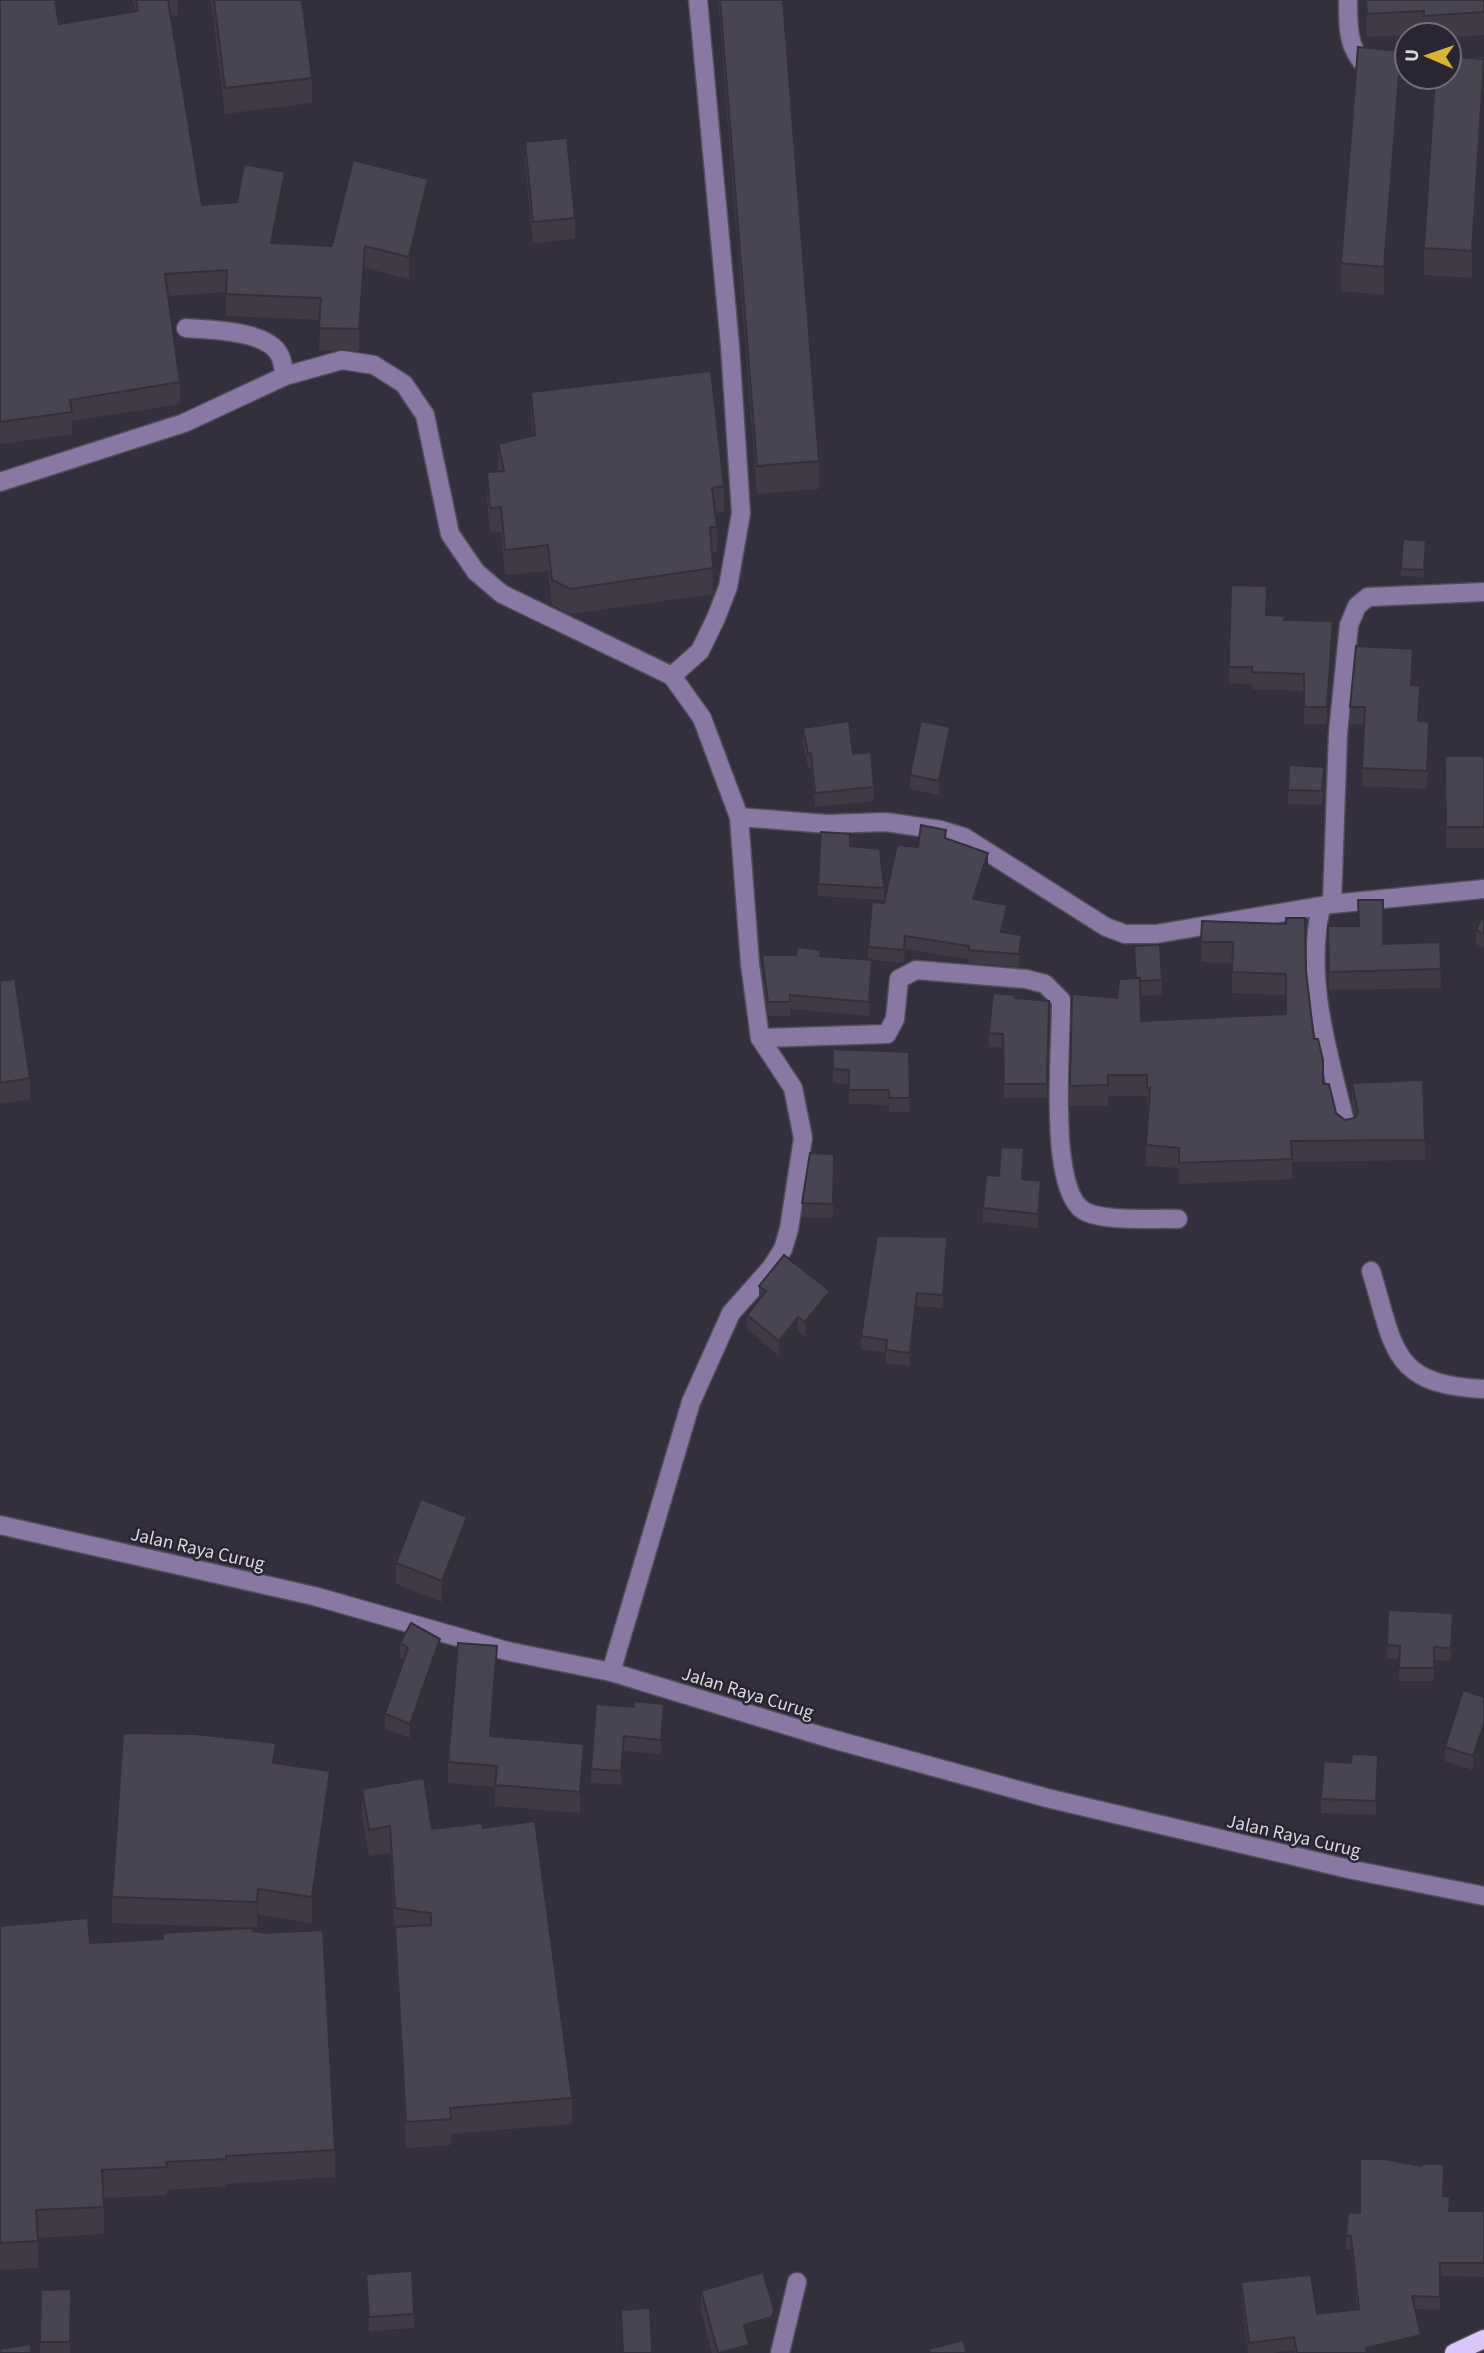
<svg xmlns="http://www.w3.org/2000/svg" width="1484" height="2353" viewBox="0 0 1484 2353" font-family="'Source Sans 3',sans-serif">
  <rect width="100%" height="100%" fill="#342f3c"/>
  <g fill="none" stroke-linecap="round" stroke-linejoin="round">
    <defs>
      <g id="minor">
        <path d="M1348,0c0,25 -1,48 18,66l41,1"/>
        <polyline points="1449,67 1484,68"/>
        <path d="M186,328c24,2 80,2 93,26 4,6 4,15 6,22"/>
        <polyline points="0,482 184,423 285,376 342,360 374,365 404,384 425,415 450,534 476,572 502,594 672,676 702,718 739,817 750,964 760,1038 793,1088 803,1138 789,1229 783,1249 771,1268 731,1313 691,1402 611,1672"/>
        <polyline points="672,676 700,651 716,618 728,587 741,513 730,346 698,0"/>
        <polyline points="739,817 827,824 886,822 941,830 964,837 1106,927 1125,934 1156,934 1332,904 1484,889"/>
        <polyline points="1332,904 1338,733 1349,625 1357,606 1368,597 1484,592"/>
        <path d="M1321,907c-17,75 9,151 26,223"/>
        <path d="M760,1038l127,-4 8,-15 4,-40 17,-9 110,9 19,5 16,16c1,42 -15,194 25,212 23,10 67,6 92,7"/>
        <path d="M1371,1271c24,77 19,114 113,118"/>
        <polyline points="0,1525 314,1596 507,1651 611,1672 825,1737 1047,1798 1353,1870 1484,1896"/>
        <polyline points="780,2353 797,2282"/>
      </g>
      <polyline id="major" points="1454,2353 1484,2339"/>
    </defs>
    <use href="#minor" stroke="#524d5a" stroke-width="21"/>
    <use href="#major" stroke="#524d5a" stroke-width="21"/>
    <use href="#minor" stroke="#8878a3" stroke-width="18"/>
    <use href="#major" stroke="#dac6fa" stroke-width="18"/>
  </g>
  <g fill="#3f3a46">
    <polygon points="0,0 59,24 135,12 133,0 178,0 178,15 170,16 202,205 237,202 285,194 275,243 332,246 428,201 409,279 365,268 359,351 319,350 320,320 226,316 226,292 168,296 180,382 180,404 72,421 72,434 0,444"/>
    <polygon points="211,0 302,0 312,78 312,103 225,114"/>
    <polygon points="718,0 783,0 819,461 819,489 757,494"/>
    <polygon points="1365,0 1484,0 1484,35 1449,37 1449,35 1424,34 1367,37"/>
    <polygon points="1401,78 1384,295 1341,291 1341,263"/>
    <polygon points="1484,86 1472,278 1424,275 1424,248"/>
    <polygon points="525,142 575,218 575,239 533,243 525,163"/>
    <polygon points="531,392 724,486 724,512 715,513 717,527 717,552 712,552 713,594 570,614 552,605 548,571 505,575 501,532 490,533 487,498 487,472 498,471 498,444 533,436 531,417"/>
    <polygon points="1426,548 1424,577 1401,576 1401,569"/>
    <polygon points="1266,615 1284,620 1333,638 1327,724 1304,724 1304,691 1252,689 1252,684 1229,683 1229,667"/>
    <polygon points="1413,667 1412,685 1419,721 1429,739 1427,789 1362,786 1364,725 1350,724 1350,707"/>
    <polygon points="803,728 874,787 874,801 815,807 811,768 808,768 803,742"/>
    <polygon points="950,741 939,795 910,789 910,775"/>
    <polygon points="1445,756 1484,756 1484,848 1446,848"/>
    <polygon points="1289,765 1324,781 1322,805 1288,804"/>
    <polygon points="946,838 988,866 977,899 1007,918 1004,933 1022,948 1019,967 969,963 969,959 905,949 904,963 872,960 869,1016 790,1009 790,1016 768,1016 762,969 762,955 821,956 868,959 868,947 884,903 918,847"/>
    <polygon points="850,846 884,888 884,900 818,896 818,884"/>
    <polygon points="1484,913 1484,948 1476,944 1476,930"/>
    <polygon points="1202,921 1306,971 1314,1039 1323,1084 1336,1113 1345,1120 1355,1117 1352,1104 1352,1083 1425,1140 1425,1160 1292,1162 1292,1179 1179,1184 1179,1168 1146,1166 1146,1145 1148,1109 1147,1109 1147,1096 1108,1096 1108,1106 1070,1106 1070,1086 1117,998 1135,978 1134,946 1162,980 1162,994 1140,996 1141,1021 1286,1014 1286,995 1232,993 1232,963 1201,962"/>
    <polygon points="1328,926 1383,944 1440,942 1441,988 1329,990"/>
    <polygon points="0,981 30,1078 30,1099 0,1104"/>
    <polygon points="1016,998 1049,1001 1047,1098 1004,1098 1003,1048 989,1047 989,1033"/>
    <polygon points="833,1049 909,1052 910,1112 889,1112 889,1105 849,1104 849,1084 833,1083"/>
    <polygon points="834,1154 833,1218 802,1217 802,1203"/>
    <polygon points="1024,1163 1023,1179 1041,1195 1038,1228 983,1222 983,1208 999,1176"/>
    <polygon points="947,1250 943,1308 917,1306 910,1366 886,1363 886,1353 861,1349 861,1336"/>
    <polygon points="759,1286 830,1305 805,1337 798,1331 779,1356 747,1329 747,1315 759,1299"/>
    <polygon points="467,1538 442,1602 396,1584 396,1563"/>
    <polygon points="1453,1626 1451,1661 1434,1660 1434,1681 1399,1681 1399,1659 1387,1658 1387,1645"/>
    <polygon points="400,1643 440,1654 410,1738 385,1729 385,1714 404,1660 400,1657"/>
    <polygon points="497,1667 491,1736 584,1765 580,1813 495,1806 495,1787 448,1783 448,1762"/>
    <polygon points="1484,1697 1473,1770 1445,1761 1445,1747"/>
    <polygon points="596,1704 664,1718 661,1754 624,1751 621,1785 591,1783 591,1769"/>
    <polygon points="276,1763 330,1798 312,1923 258,1915 257,1928 112,1923 112,1897"/>
    <polygon points="1378,1770 1376,1815 1321,1813 1321,1799"/>
    <polygon points="362,1789 432,1829 483,1828 572,2098 572,2124 451,2134 451,2145 406,2148 390,1853 369,1856 362,1815"/>
    <polygon points="0,1926 90,1943 163,1939 253,1931 335,2150 335,2177 226,2184 226,2186 167,2190 167,2195 104,2198 104,2234 38,2238 38,2268 0,2270"/>
    <polygon points="1443,2196 1450,2211 1484,2211 1484,2277 1440,2276 1440,2310 1415,2309 1421,2348 1400,2353 1295,2353 1294,2350 1272,2353 1248,2353 1241,2295 1241,2282 1317,2314 1357,2309 1351,2250 1346,2249 1346,2236 1360,2213"/>
    <polygon points="366,2274 414,2314 414,2328 369,2331"/>
    <polygon points="71,2289 70,2353 40,2353 41,2290"/>
    <polygon points="701,2291 774,2330 772,2338 749,2345 749,2353 712,2353 701,2312"/>
  </g>
  <g fill="#333039">
    <polygon points="1401,51 1401,78 1384,295 1384,267"/>
    <polygon points="1484,59 1484,86 1472,278 1472,251"/>
    <polygon points="285,172 285,194 271,265 271,243"/>
    <polygon points="428,179 428,201 409,279 409,257"/>
    <polygon points="365,246 365,268 359,351 359,329"/>
    <polygon points="1333,621 1333,638 1327,724 1327,707"/>
    <polygon points="950,727 950,741 939,795 939,781"/>
    <polygon points="988,853 988,866 973,912 973,899"/>
    <polygon points="1007,905 1007,918 1001,945 1001,932"/>
    <polygon points="1022,935 1022,948 1019,967 1019,954"/>
    <polygon points="1041,1181 1041,1195 1038,1228 1038,1214"/>
    <polygon points="947,1237 947,1250 943,1308 943,1295"/>
    <polygon points="830,1291 830,1305 805,1337 805,1322"/>
    <polygon points="917,1293 917,1306 910,1366 910,1353"/>
    <polygon points="798,1317 798,1331 779,1356 779,1341"/>
    <polygon points="467,1517 467,1538 442,1602 442,1581"/>
    <polygon points="440,1639 440,1654 410,1738 410,1724"/>
    <polygon points="497,1646 497,1667 490,1757 490,1736"/>
    <polygon points="664,1704 664,1718 661,1754 661,1740"/>
    <polygon points="1484,1724 1484,1738 1473,1770 1473,1756"/>
    <polygon points="624,1736 624,1751 621,1785 621,1771"/>
    <polygon points="584,1744 584,1765 580,1813 580,1792"/>
    <polygon points="1378,1755 1378,1770 1376,1815 1376,1801"/>
    <polygon points="330,1771 330,1798 312,1923 312,1897"/>
    <polygon points="258,1889 258,1915 257,1928 257,1902"/>
    <polygon points="774,2309 774,2330 772,2338 744,2346 744,2325"/>
    <polygon points="1421,2335 1421,2348 1400,2353 1366,2353 1366,2348"/>
    <polygon points="749,2345 749,2353 719,2353"/>
  </g>
  <g fill="#494451" stroke="#333039" stroke-width="2">
    <polygon points="0,0 55,0 59,24 138,11 136,0 168,0 202,205 237,202 244,164 285,172 271,243 332,246 353,160 428,179 409,257 365,246 359,329 319,328 321,298 226,294 227,270 165,274 180,382 70,400 72,412 0,422"/>
    <polygon points="214,0 302,0 312,78 225,88"/>
    <polygon points="720,0 783,0 819,461 757,466"/>
    <polygon points="1366,0 1484,0 1484,12 1424,16 1424,11 1367,14"/>
    <polygon points="1358,47 1401,51 1384,267 1341,263"/>
    <polygon points="1449,56 1484,59 1472,251 1424,248 1435,77 1449,77"/>
    <polygon points="567,138 575,218 533,222 525,142"/>
    <polygon points="711,371 724,486 712,488 717,527 710,527 713,568 570,589 552,580 548,545 505,550 501,507 490,508 487,472 504,471 498,444 535,435 531,392"/>
    <polygon points="1403,539 1426,541 1424,570 1401,569"/>
    <polygon points="1231,585 1267,586 1266,615 1285,616 1284,620 1333,621 1327,707 1304,707 1304,674 1252,672 1252,667 1229,667"/>
    <polygon points="1356,646 1413,649 1411,685 1420,686 1418,721 1429,722 1427,771 1362,768 1365,707 1350,707"/>
    <polygon points="849,721 853,754 871,752 874,787 815,793 811,753 808,754 803,728"/>
    <polygon points="921,721 950,727 939,781 910,775"/>
    <polygon points="1445,756 1484,756 1484,827 1446,827"/>
    <polygon points="1289,765 1324,767 1322,791 1288,790"/>
    <polygon points="921,825 946,830 945,838 988,853 973,899 1007,905 1001,932 1022,935 1019,954 969,950 969,946 905,936 904,950 868,947 872,902 884,903 897,845 918,847"/>
    <polygon points="821,832 850,834 850,846 880,849 884,888 818,884"/>
    <polygon points="1358,900 1383,900 1383,944 1440,942 1441,969 1329,972 1328,926 1359,926"/>
    <polygon points="1484,913 1484,934 1476,930"/>
    <polygon points="1286,918 1305,918 1306,971 1314,1039 1318,1039 1323,1060 1323,1084 1329,1084 1336,1113 1345,1120 1354,1118 1358,1113 1352,1083 1423,1080 1425,1140 1291,1141 1292,1159 1179,1163 1179,1148 1146,1145 1150,1088 1147,1088 1147,1075 1108,1075 1108,1085 1070,1086 1072,994 1117,998 1119,979 1140,978 1141,1021 1286,1014 1286,974 1232,972 1233,942 1201,942 1202,921 1286,924"/>
    <polygon points="1160,945 1162,980 1140,981 1140,978 1136,978 1134,946"/>
    <polygon points="797,947 821,950 820,956 872,960 869,1002 790,995 790,1002 768,1002 762,955 796,955"/>
    <polygon points="15,979 30,1078 0,1083 0,981"/>
    <polygon points="993,993 1016,995 1015,998 1049,1001 1047,1084 1004,1084 1003,1034 989,1033"/>
    <polygon points="833,1049 909,1052 910,1098 889,1098 889,1090 849,1090 849,1070 833,1069"/>
    <polygon points="1001,1147 1024,1148 1022,1179 1041,1181 1038,1214 983,1208 986,1175 999,1176"/>
    <polygon points="810,1153 834,1154 833,1204 802,1203"/>
    <polygon points="877,1236 947,1237 943,1295 917,1293 910,1353 886,1350 887,1340 861,1336"/>
    <polygon points="784,1255 830,1291 805,1322 798,1317 779,1341 747,1315 766,1291 759,1286"/>
    <polygon points="421,1499 467,1517 442,1581 396,1563"/>
    <polygon points="1388,1610 1453,1613 1451,1648 1434,1647 1434,1668 1399,1668 1400,1646 1387,1645"/>
    <polygon points="411,1623 440,1639 410,1724 385,1714 408,1648 400,1643"/>
    <polygon points="458,1643 497,1646 490,1736 584,1744 580,1792 495,1785 497,1766 448,1762"/>
    <polygon points="1463,1690 1484,1697 1484,1724 1473,1756 1445,1747"/>
    <polygon points="634,1701 664,1704 661,1740 624,1736 621,1771 591,1769 596,1704 634,1707"/>
    <polygon points="123,1733 195,1734 276,1743 273,1763 330,1771 312,1897 258,1889 257,1902 112,1897"/>
    <polygon points="1352,1754 1378,1755 1376,1801 1321,1799 1324,1761 1351,1763"/>
    <polygon points="424,1778 432,1829 482,1823 483,1828 535,1821 572,2098 450,2108 451,2119 406,2122 395,1927 431,1925 431,1913 395,1908 390,1826 369,1830 362,1789"/>
    <polygon points="88,1918 90,1943 163,1939 163,1933 253,1928 253,1931 266,1933 323,1930 335,2150 226,2156 226,2159 166,2162 167,2167 102,2170 104,2207 36,2210 38,2241 0,2243 0,1926"/>
    <polygon points="1360,2159 1384,2159 1422,2166 1422,2164 1444,2164 1443,2196 1450,2197 1449,2211 1484,2211 1484,2263 1440,2263 1440,2297 1412,2296 1421,2335 1366,2348 1367,2353 1297,2353 1294,2337 1249,2343 1241,2282 1311,2275 1317,2314 1359,2309 1351,2236 1346,2236 1348,2212 1360,2213"/>
    <polygon points="412,2271 414,2314 369,2317 366,2274"/>
    <polygon points="763,2272 774,2309 772,2317 744,2325 749,2345 718,2353 701,2291"/>
    <polygon points="71,2289 70,2342 40,2342 41,2290"/>
    <polygon points="650,2308 652,2351 659,2350 659,2353 618,2353 623,2353 621,2310"/>
    <polygon points="963,2340 967,2353 930,2353 929,2349"/>
    <polygon points="30,2344 32,2353 0,2353 0,2349"/>
  </g>
  <g text-anchor="middle" stroke-width="5" stroke-linejoin="round" paint-order="stroke">
    <g font-size="19" fill="#dbd8e0" stroke="#2a2532">
      <text transform="translate(198 1548) rotate(13)" y="7">Jalan Raya Curug</text>
      <text transform="translate(748 1692) rotate(17)" y="7">Jalan Raya Curug</text>
      <text transform="translate(1294 1835) rotate(13)" y="7">Jalan Raya Curug</text>
    </g>
  </g>
  <g transform="translate(1428 56) rotate(272)"><circle r="33" fill="#2a2532" stroke="#716d78" stroke-width="2"/>
  <path d="M0-5L12 26L0 18L-12 26Z" fill="#d8b434"/>
  <text y="-10" font-size="19" font-weight="bold" text-anchor="middle" fill="#dbd8e0">U</text>
  </g>
</svg>
